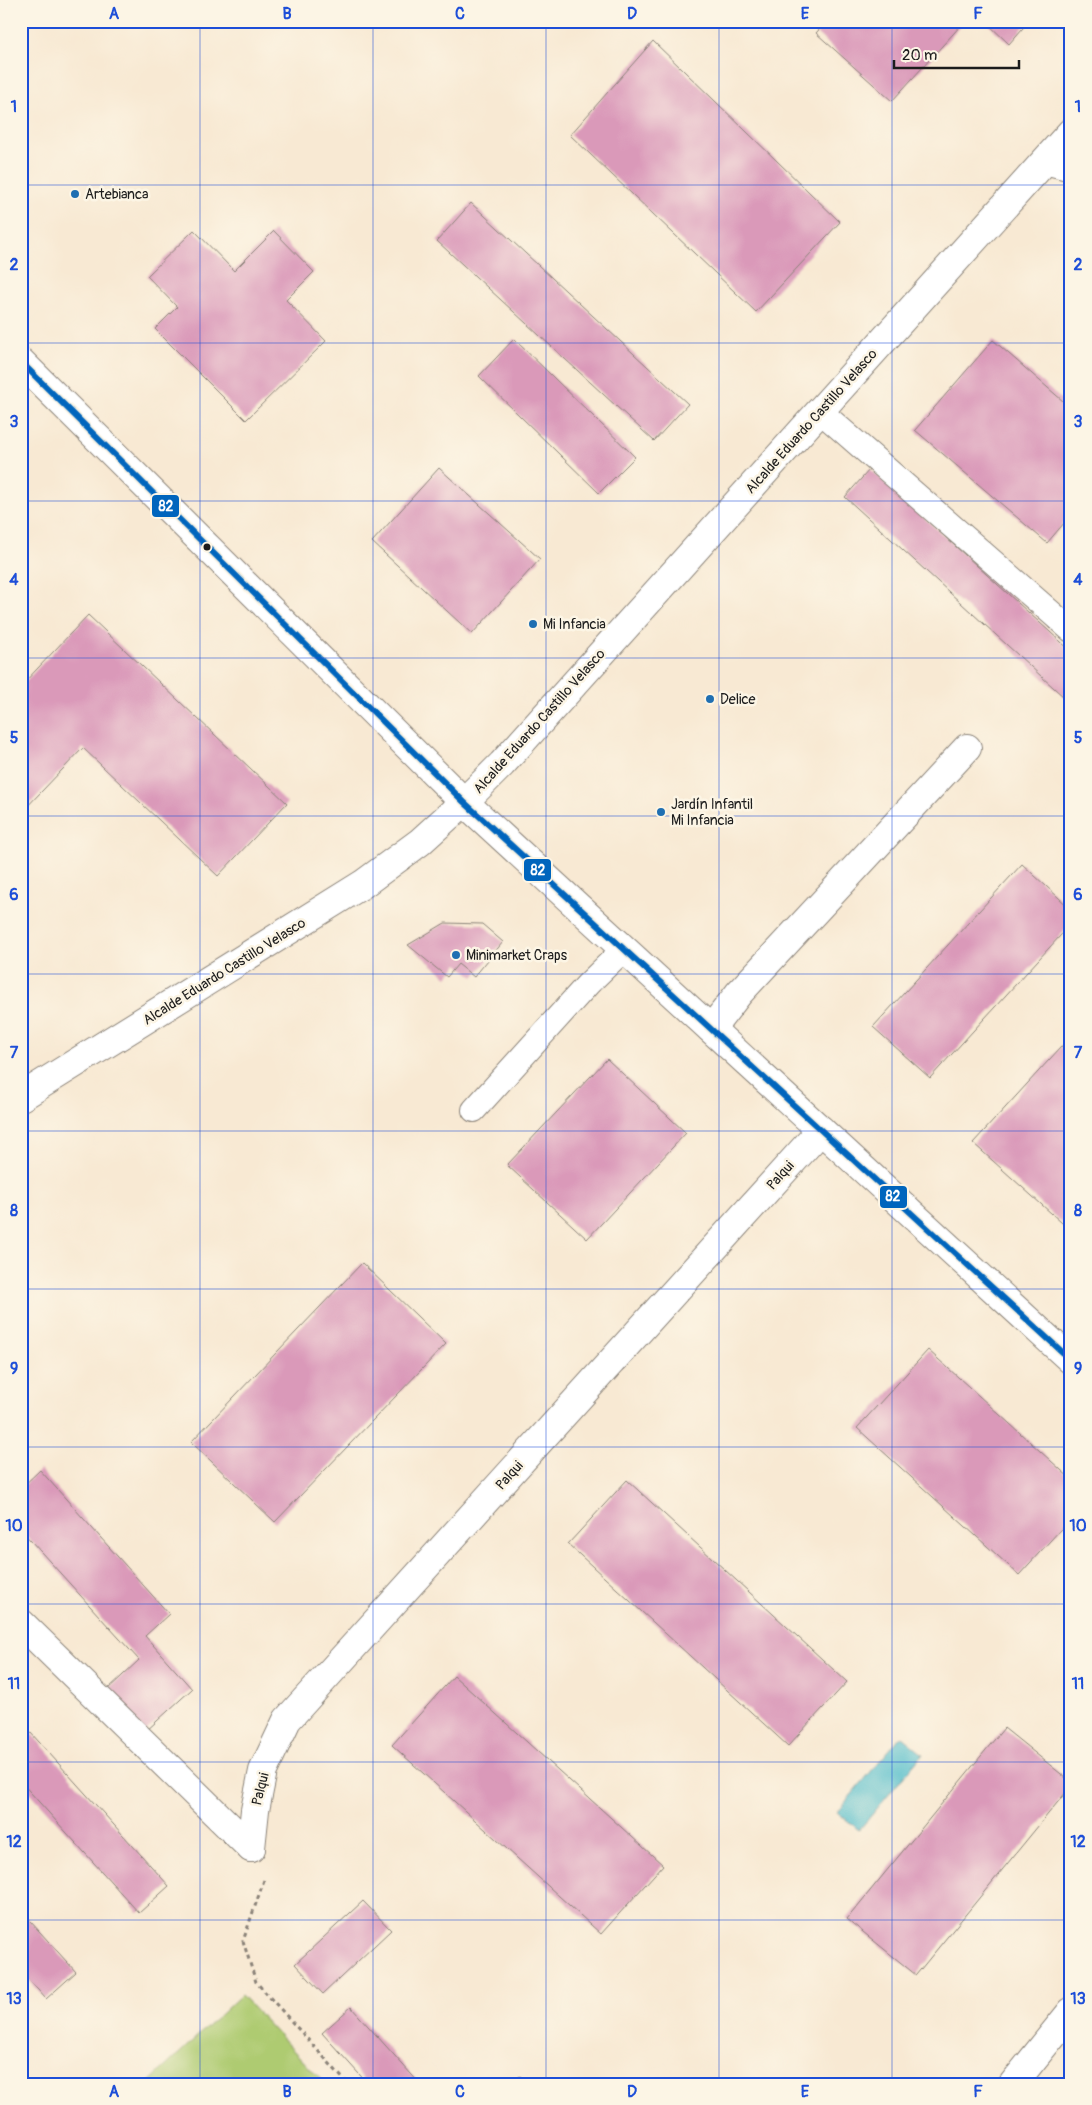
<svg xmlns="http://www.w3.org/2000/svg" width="1092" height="2105" viewBox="0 0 1092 2105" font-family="Pangolin,sans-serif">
  <rect width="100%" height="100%" fill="#fcf5e5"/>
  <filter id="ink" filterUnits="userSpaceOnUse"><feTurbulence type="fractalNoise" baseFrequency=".02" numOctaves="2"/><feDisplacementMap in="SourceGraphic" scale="10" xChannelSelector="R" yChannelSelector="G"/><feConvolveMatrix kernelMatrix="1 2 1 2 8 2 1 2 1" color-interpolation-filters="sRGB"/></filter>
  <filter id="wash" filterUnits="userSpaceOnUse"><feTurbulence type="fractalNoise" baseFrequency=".0096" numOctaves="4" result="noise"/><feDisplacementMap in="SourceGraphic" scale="20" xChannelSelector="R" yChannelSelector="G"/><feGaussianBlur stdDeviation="1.12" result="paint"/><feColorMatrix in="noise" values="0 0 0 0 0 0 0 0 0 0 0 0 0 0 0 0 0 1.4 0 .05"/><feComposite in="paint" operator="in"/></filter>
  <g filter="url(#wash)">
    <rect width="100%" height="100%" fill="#f8e9d3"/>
    <polygon fill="#aecb71" stroke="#657446" points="241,1995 325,2084 147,2084"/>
    <polygon fill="#52becc" stroke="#376d74" points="901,1736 923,1754 859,1830 837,1812"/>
    <g id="blocks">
      <g fill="#da99b9">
        <polygon points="827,21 961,21 963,23 892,101 816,33"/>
        <polygon points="985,21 1029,21 1009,44"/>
        <polygon points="653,41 840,222 756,312 570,135"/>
        <polygon points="471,203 688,404 654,441 437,241"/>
        <polygon points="194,230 234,271 274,231 314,272 286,300 326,341 246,420 155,329 177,307 147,276"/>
        <polygon points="514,339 635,457 599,493 479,376"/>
        <polygon points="993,340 1071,408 1071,515 1047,543 915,430"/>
        <polygon points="439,468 540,559 472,634 372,542"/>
        <polygon points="870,469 1071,651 1071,692 1065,698 845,497"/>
        <polygon points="88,615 287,803 218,876 83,748 21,813 21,686"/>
        <polygon points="1022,864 1071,909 1071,924 930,1078 873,1027"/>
        <polygon points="445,923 482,924 503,942 474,977 458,964 447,977 408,945"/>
        <polygon points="1071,1036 1071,1231 973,1143"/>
        <polygon points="607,1059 686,1133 587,1239 507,1165"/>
        <polygon points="362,1263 446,1344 275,1522 191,1442"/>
        <polygon points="928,1350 1071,1479 1071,1518 1019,1575 857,1428"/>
        <polygon points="40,1470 169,1614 145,1636 192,1689 145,1732 107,1690 139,1660 21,1530 21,1488"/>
        <polygon points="627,1480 847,1682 788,1746 568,1544"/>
        <polygon points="454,1676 663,1865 601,1934 392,1745"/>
        <polygon points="21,1722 169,1886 139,1913 21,1782"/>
        <polygon points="1004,1728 1071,1782 1071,1786 916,1975 847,1919"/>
        <polygon points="363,1901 391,1930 323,1994 295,1964"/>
        <polygon points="21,1911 76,1972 46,1999 21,1971"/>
        <polygon points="351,2007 420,2084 368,2084 322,2033"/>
        <polygon points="520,2076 528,2084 511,2084"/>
      </g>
    </g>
  </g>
  <g filter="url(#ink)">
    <use href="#blocks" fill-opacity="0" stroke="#8a8278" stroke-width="1"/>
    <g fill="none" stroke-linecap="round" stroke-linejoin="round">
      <defs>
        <g id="service">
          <polyline points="1044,162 1071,169"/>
          <polyline points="820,411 1071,630"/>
          <polyline points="474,1110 588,984 624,949"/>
        </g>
        <polyline id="pedestrian" points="21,1623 251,1848"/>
        <g id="minor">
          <polyline points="711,1029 739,993 967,748"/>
          <polyline points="251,1848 255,1810 263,1771 287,1720 821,1130"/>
          <polyline points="1013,2084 1071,2012"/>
        </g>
        <polyline id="tertiary" points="21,362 464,802 1071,1360"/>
        <polyline id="secondary" points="21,1097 363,884 420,842 464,802 502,764 1071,132"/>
      </defs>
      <use href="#service" stroke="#8a8278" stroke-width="26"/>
      <use href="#pedestrian" stroke="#8a8278" stroke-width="30"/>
      <use href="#minor" stroke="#8a8278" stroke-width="30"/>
      <use href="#tertiary" stroke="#8a8278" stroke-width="30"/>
      <use href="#secondary" stroke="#8a8278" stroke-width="30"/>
      <polyline stroke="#8a8278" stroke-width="3" stroke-dasharray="4 4" stroke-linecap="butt" points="264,1880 243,1941 256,1982 348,2084"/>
      <use href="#service" stroke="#fff" stroke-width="24"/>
      <use href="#pedestrian" stroke="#fff" stroke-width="28"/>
      <use href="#minor" stroke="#fff" stroke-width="28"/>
      <use href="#tertiary" stroke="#fff" stroke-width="28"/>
      <use href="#secondary" stroke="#fff" stroke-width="28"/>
      <defs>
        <polyline id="bus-1" points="21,362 464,802 1071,1360"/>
      </defs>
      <use href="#bus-1" stroke="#fcf5e5" stroke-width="10"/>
      <use href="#bus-1" stroke="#0065bd" stroke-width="6"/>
    </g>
  </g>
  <path fill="none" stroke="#1d4ed8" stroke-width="1" stroke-opacity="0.55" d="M200,21v2063M373,21v2063M546,21v2063M719,21v2063M892,21v2063M21,185h1050M21,343h1050M21,501h1050M21,658h1050M21,816h1050M21,974h1050M21,1131h1050M21,1289h1050M21,1447h1050M21,1604h1050M21,1762h1050M21,1920h1050"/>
  <g fill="#1f6fb2" stroke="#fcf5e5" stroke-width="2">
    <circle cx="75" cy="194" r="5"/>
    <circle cx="533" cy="624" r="5"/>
    <circle cx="710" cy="699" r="5"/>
    <circle cx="661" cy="812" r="5"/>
    <circle cx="456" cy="955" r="5"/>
  </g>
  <circle fill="#1c1c1c" stroke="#fcf5e5" stroke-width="2" cx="207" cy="547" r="4.5"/>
  <g text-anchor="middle" stroke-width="5" stroke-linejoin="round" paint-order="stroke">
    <g font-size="14" fill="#1c1c1c" stroke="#fcf5e5" text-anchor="start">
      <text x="85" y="199">Artebianca</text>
      <text x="543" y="629">Mi Infancia</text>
      <text x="720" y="704">Delice</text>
      <text x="671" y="809">Jardín Infantil<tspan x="671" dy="16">Mi Infancia</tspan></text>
      <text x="466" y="960">Minimarket Craps</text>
    </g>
    <g font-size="14" fill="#1c1c1c" stroke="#fcf5e5">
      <text transform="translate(811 421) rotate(-48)" y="5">Alcalde Eduardo Castillo Velasco</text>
      <text transform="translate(539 721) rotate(-48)" y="5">Alcalde Eduardo Castillo Velasco</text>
      <text transform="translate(224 971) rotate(-32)" y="5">Alcalde Eduardo Castillo Velasco</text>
      <text transform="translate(780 1175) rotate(-48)" y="5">Palqui</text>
      <text transform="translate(509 1475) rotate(-48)" y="5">Palqui</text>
      <text transform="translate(260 1789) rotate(-76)" y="5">Palqui</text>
    </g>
  </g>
  <g stroke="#fcf5e5" stroke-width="2">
    <rect x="151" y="494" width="29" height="24" rx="5" fill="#0065bd"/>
    <rect x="523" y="858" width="29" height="24" rx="5" fill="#0065bd"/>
    <rect x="879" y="1185" width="29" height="24" rx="5" fill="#0065bd"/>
  </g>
  <g font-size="14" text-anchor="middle" font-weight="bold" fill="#fff">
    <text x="166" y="511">82</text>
    <text x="538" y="875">82</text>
    <text x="893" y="1201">82</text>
  </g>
  <rect width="1092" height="2105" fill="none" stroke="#fcf5e5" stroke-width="55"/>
  <path d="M894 60v8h125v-8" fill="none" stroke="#1c1c1c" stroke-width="2.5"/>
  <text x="902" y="60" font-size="15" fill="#1c1c1c" stroke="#fcf5e5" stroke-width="4" paint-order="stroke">20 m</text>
  <rect x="28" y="28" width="1036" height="2050" fill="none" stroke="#1d4ed8" stroke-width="2"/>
  <g font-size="16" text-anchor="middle" font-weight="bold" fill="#1d4ed8">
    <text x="114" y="19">A</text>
    <text x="287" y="19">B</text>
    <text x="460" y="19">C</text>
    <text x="632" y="19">D</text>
    <text x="805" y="19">E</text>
    <text x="978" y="19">F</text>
    <text x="14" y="112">1</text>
    <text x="1078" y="112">1</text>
    <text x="14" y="270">2</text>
    <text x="1078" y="270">2</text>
    <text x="14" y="427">3</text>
    <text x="1078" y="427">3</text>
    <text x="14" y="585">4</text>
    <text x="1078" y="585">4</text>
    <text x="14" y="743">5</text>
    <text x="1078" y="743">5</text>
    <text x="14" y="900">6</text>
    <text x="1078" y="900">6</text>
    <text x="14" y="1058">7</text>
    <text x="1078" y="1058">7</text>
    <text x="14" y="1216">8</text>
    <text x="1078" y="1216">8</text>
    <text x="14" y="1374">9</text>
    <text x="1078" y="1374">9</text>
    <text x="14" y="1531">10</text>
    <text x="1078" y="1531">10</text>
    <text x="14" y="1689">11</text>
    <text x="1078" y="1689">11</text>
    <text x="14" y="1847">12</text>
    <text x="1078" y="1847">12</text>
    <text x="14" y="2004">13</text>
    <text x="1078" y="2004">13</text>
    <text x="114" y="2097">A</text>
    <text x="287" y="2097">B</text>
    <text x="460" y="2097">C</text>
    <text x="632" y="2097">D</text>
    <text x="805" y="2097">E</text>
    <text x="978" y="2097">F</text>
  </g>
</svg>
